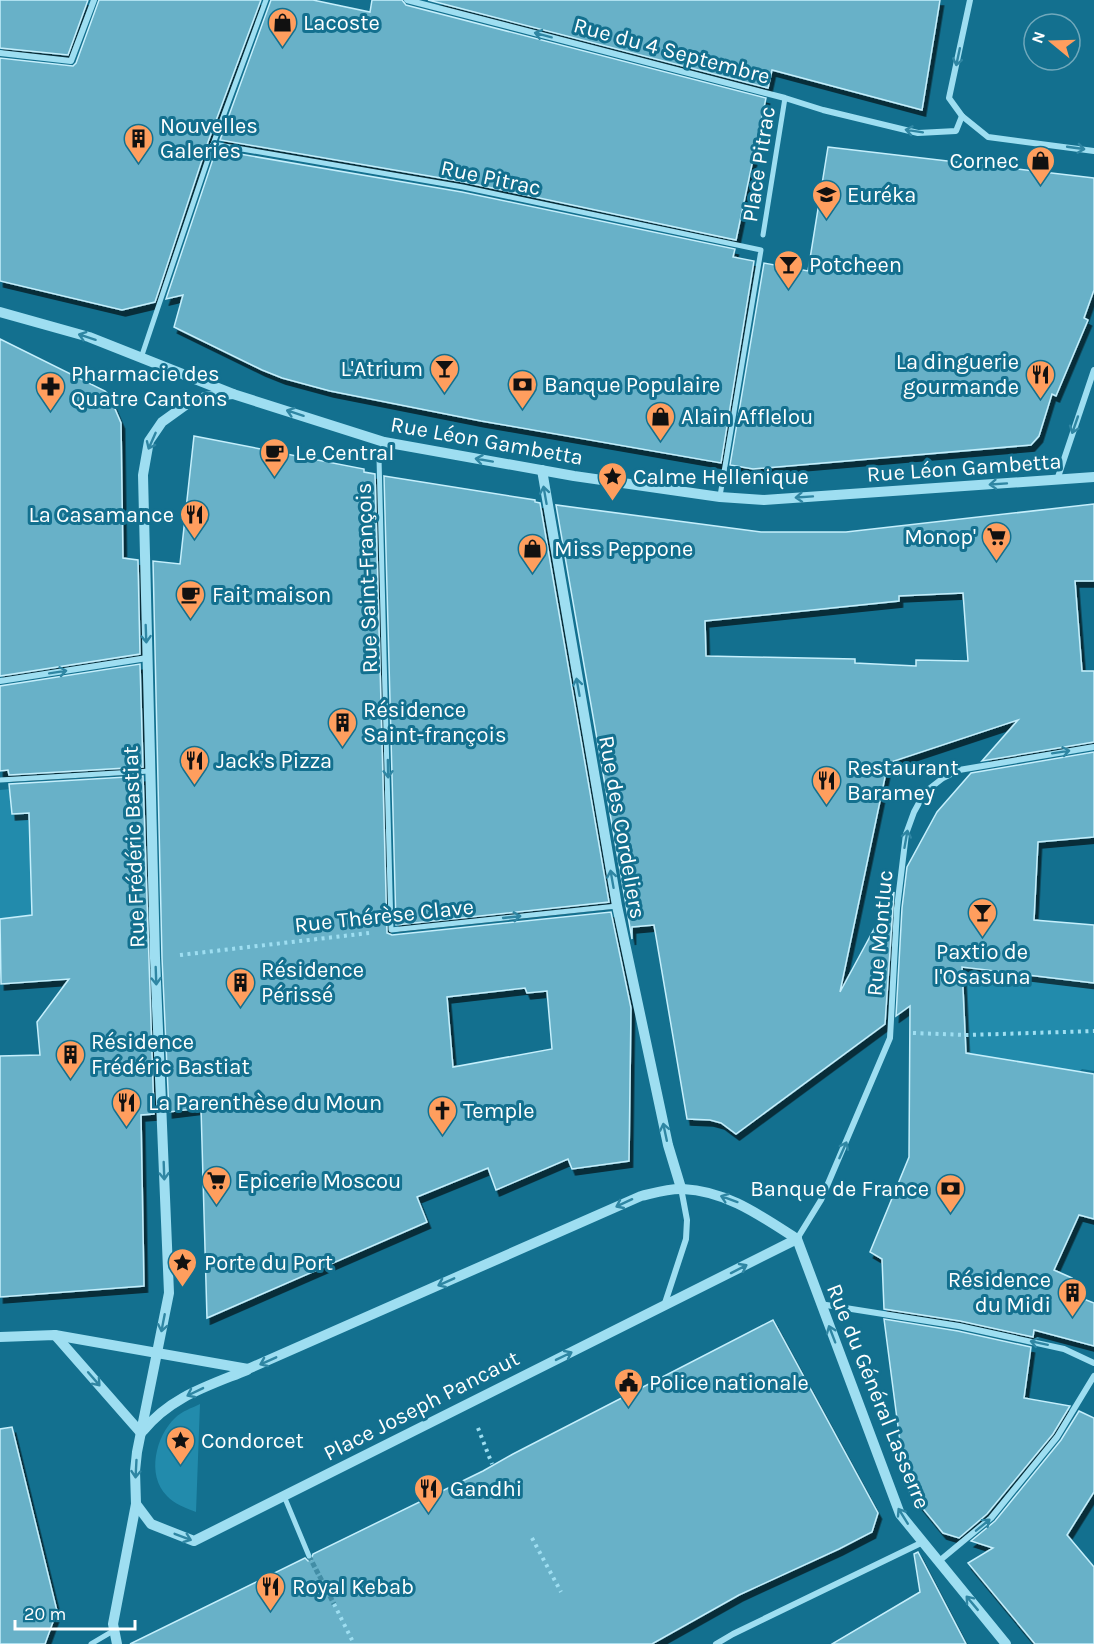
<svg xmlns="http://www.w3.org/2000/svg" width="1094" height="1644" viewBox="0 0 1094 1644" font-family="Karla,sans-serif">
  <defs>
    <filter id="shadow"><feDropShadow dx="3.5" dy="6" stdDeviation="0" flood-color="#0009"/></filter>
  </defs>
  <rect width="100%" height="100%" fill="#13708f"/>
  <g fill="#228bac">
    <polygon points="30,787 32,915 0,919 0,790"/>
    <polygon points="961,967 1094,983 1094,1071 1082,1069 1079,1072 959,1053"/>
    <path d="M200,1404l-4,108c-10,-4 -22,-8 -29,-16 -21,-21 -11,-60 8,-78 7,-7 17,-10 25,-14z"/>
  </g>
  <g fill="#68b1c8" stroke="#c5effc" stroke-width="1.5" fill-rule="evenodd" filter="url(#shadow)">
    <polygon points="0,0 88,0 68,55 0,48"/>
    <polygon points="99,0 261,0 208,142 155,302 122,310 0,281 0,58 73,66 76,63"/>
    <polygon points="271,0 313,0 370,12 372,0 402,0 406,5 766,98 736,240 464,182 220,140"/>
    <polygon points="428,0 940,0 922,110 772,70 768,88"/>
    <polygon points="828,147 1094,178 1094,290 1084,318 1088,320 1056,396 1052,394 1039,436 1031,445 753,469 730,465 764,263 808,271"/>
    <polygon points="216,150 462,192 735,249 733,257 754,261 721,463 481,421 330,391 282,378 262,370 174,327 183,295 166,299"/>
    <polygon points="0,339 105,391 109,395 121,423 123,558 138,560 140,654 0,676"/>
    <path d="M194,436l170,33v3l11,2 12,459 5,2 219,-23 20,96 -2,153 -57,8 -4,-10 -72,31 -8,-22 -71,29 10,25 -220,96 -6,-210 -32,4 -7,-154 -9,-397 27,3zM525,988l2,5 20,-2 5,58 -99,18 -6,-70z"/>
    <polygon points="384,476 535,500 535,502 540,503 609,902 396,925"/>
    <path d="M1094,504v77h-19l7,90h12v71l-112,19 36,-41 -130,43 -48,229 54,-100 -9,132 -149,110 -15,-11 -11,-3 -23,-1 -33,-194 -22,2v12l-76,-434 205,27h85zM963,593l5,68 -52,-1v6l-61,-3v-4l-149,-3 -1,-35 194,-20v-5z"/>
    <polygon points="140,664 143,767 9,775 8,770 0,771 0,686"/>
    <polygon points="1094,752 1094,837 1038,842 1034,920 1094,925 1094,983 962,967 966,1053 1094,1074 1094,1219 1079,1215 1054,1270 1072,1278 1066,1292 1094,1303 1094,1346 1034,1330 1033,1337 960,1321 884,1309 882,1259 870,1252 909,1157 910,1006 896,1016 902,908 907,867 937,812 971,773"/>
    <polygon points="143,776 154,1114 141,1115 144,1286 0,1297 0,1056 40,1055 37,1022 69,979 1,984 0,919 32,915 29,813 12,814 9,784"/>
    <polygon points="884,1319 958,1331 1031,1347 1024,1398 1070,1406 1053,1434 987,1514 959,1538 943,1533 906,1488"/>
    <polygon points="773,1320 878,1513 872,1532 839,1549 739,1595 652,1644 130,1644 305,1558 308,1561 311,1560 313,1554 483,1471 513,1454"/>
    <polygon points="1079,1411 1094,1418 1094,1492 1067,1535 1094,1567 1094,1644 1035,1644 968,1563 993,1548 971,1541 995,1521 1061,1440"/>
    <polygon points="12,1427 57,1611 45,1644 0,1644 0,1429"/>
    <polygon points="918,1552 966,1644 832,1644 920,1592 914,1554"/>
  </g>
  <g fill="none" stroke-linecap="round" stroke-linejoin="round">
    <polyline stroke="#428da5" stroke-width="5" stroke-dasharray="5 2.5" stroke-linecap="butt" points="309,1556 334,1604"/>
    <g stroke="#9edef1" stroke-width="4" stroke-dasharray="3 4.5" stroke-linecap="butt">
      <polyline points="180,955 369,933"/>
      <polyline points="913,1033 968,1035 1094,1031"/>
      <polyline points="478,1428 492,1464"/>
      <polyline points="532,1538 561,1592"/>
      <polyline points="334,1604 354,1644"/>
    </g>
    <g stroke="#9edef1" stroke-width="5">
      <polyline points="213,144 463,187 761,250 720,496"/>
      <polyline points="763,235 785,98"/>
      <polyline points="141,358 213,144 266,0"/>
      <polyline points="384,442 379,458 391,930 617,906"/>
      <polyline points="0,780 150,771"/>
      <polyline points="284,1496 309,1556"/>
      <polyline points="91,1644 113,1631"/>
    </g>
    <g stroke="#9edef1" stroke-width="6">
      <polyline points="407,0 785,98 823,110 918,133 956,131 962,116"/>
      <polyline points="970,0 949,98 962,116 988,137 1094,151"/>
      <polyline points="0,53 71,61 94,0"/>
      <polyline points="1057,480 1094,370"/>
      <polyline points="0,681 147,658"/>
      <polyline points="797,1239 821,1200 890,1038 897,908 906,834 914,812 925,792 943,778 959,770 1094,747"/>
      <polyline points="820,1304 959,1326 1064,1349 1094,1363"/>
      <polyline points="664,1306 686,1239 687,1220 681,1188"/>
      <polyline points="938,1562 991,1518 1057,1437 1094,1376"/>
      <polyline points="716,1644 733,1634 923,1542"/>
    </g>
    <g stroke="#9edef1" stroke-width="10">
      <polyline points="0,312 89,337 233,394 384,442 574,476 720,497 764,500 1094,477"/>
      <polyline points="542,470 617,906 668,1145 681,1188"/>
      <polyline points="797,1239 900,1514 1006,1644"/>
      <polyline points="55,1335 141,1433"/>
      <path d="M0,1337l55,-2 193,34 393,-173c13,-3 29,-8 42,-7 44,2 78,27 114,50"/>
      <path d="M143,1431c27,-34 65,-45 104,-61"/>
      <polyline points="136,1504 151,1524 194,1541 797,1239"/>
      <polyline points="117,1644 113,1624 136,1504 135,1471 137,1452 169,1293 155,958 143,475 149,441 162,422 187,404 205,397 233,394"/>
    </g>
  </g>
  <defs><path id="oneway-shaft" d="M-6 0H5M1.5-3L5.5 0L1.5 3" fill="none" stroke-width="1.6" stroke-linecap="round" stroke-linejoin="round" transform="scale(1.5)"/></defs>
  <g stroke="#2f86a3">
    <use href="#oneway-shaft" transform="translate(543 35) rotate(-165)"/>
    <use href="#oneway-shaft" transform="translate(958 57) rotate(102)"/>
    <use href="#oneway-shaft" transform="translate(914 131) rotate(-171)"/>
    <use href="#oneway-shaft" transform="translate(1076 148) rotate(8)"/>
    <use href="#oneway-shaft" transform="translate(87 337) rotate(-162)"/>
    <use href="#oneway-shaft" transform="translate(295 413) rotate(-162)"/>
    <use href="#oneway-shaft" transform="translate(1075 425) rotate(109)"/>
    <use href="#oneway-shaft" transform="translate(152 441) rotate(114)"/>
    <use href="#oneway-shaft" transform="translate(484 460) rotate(-170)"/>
    <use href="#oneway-shaft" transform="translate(998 484) rotate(176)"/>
    <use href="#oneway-shaft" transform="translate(545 495) rotate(-100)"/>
    <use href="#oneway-shaft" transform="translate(804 497) rotate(176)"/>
    <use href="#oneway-shaft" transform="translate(146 634) rotate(88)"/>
    <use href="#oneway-shaft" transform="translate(58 672) rotate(-9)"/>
    <use href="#oneway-shaft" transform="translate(578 687) rotate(-100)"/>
    <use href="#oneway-shaft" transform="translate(1061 752) rotate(-9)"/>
    <use href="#oneway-shaft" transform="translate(388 769) rotate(89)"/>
    <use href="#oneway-shaft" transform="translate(906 839) rotate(-80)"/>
    <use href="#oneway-shaft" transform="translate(612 879) rotate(-100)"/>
    <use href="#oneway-shaft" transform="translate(512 917) rotate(-6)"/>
    <use href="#oneway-shaft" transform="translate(156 976) rotate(88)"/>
    <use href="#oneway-shaft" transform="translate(665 1132) rotate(-102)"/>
    <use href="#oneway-shaft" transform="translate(843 1150) rotate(-66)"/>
    <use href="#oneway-shaft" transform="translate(164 1171) rotate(88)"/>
    <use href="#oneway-shaft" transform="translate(729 1199) rotate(-160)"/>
    <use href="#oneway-shaft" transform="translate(624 1203) rotate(155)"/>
    <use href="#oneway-shaft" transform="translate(739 1269) rotate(-27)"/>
    <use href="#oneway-shaft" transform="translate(446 1282) rotate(156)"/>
    <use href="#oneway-shaft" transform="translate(163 1323) rotate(101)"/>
    <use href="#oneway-shaft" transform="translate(832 1334) rotate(-111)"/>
    <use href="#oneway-shaft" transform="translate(1039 1343) rotate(-168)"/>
    <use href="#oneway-shaft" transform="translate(564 1356) rotate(-26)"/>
    <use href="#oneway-shaft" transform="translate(268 1361) rotate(156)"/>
    <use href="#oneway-shaft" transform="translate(94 1379) rotate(49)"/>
    <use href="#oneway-shaft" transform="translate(195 1392) rotate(154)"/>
    <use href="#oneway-shaft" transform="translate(136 1469) rotate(93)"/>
    <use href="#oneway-shaft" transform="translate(903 1516) rotate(-122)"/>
    <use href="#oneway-shaft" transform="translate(983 1525) rotate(-39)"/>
    <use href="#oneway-shaft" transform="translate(183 1537) rotate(21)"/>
    <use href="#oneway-shaft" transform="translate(972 1603) rotate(-130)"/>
  </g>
  <defs>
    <symbol id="shop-pin" viewBox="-11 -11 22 30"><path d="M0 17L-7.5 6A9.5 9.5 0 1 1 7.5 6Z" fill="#ff9e5e" stroke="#13708f"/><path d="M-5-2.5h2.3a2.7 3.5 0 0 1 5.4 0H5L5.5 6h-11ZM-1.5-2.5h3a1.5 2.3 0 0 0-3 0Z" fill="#111"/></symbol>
    <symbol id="building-pin" viewBox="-11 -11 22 30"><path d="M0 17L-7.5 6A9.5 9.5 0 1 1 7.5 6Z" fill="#ff9e5e" stroke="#13708f"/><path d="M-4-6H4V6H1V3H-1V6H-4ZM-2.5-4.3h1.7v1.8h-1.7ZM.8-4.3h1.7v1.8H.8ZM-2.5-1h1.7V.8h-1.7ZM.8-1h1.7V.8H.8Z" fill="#111"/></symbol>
    <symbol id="university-pin" viewBox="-11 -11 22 30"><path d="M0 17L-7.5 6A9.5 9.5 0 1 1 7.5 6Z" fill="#ff9e5e" stroke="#13708f"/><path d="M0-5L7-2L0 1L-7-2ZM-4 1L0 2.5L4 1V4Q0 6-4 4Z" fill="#111"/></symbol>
    <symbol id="bar-pin" viewBox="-11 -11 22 30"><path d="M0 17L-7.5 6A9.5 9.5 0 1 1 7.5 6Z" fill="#ff9e5e" stroke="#13708f"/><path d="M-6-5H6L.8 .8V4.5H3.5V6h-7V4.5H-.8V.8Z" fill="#111"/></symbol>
    <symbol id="restaurant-pin" viewBox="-11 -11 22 30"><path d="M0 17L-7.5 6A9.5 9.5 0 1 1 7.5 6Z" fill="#ff9e5e" stroke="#13708f"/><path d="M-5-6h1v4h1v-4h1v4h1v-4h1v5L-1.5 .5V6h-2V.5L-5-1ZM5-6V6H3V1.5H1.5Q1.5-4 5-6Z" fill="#111"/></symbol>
    <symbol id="bank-pin" viewBox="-11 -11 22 30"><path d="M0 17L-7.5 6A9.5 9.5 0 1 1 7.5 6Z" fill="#ff9e5e" stroke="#13708f"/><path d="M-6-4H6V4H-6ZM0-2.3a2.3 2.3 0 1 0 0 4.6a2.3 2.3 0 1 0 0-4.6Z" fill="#111"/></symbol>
    <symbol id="pharmacy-pin" viewBox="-11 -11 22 30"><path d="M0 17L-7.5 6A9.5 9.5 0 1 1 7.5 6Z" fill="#ff9e5e" stroke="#13708f"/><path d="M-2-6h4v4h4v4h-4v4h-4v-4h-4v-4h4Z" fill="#111"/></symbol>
    <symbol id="cafe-pin" viewBox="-11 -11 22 30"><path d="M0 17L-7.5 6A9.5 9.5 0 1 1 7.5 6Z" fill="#ff9e5e" stroke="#13708f"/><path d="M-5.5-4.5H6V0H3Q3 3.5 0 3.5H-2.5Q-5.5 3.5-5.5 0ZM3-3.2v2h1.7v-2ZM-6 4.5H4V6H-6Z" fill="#111"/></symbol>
    <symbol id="sight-pin" viewBox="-11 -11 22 30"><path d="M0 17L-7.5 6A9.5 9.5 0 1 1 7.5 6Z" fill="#ff9e5e" stroke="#13708f"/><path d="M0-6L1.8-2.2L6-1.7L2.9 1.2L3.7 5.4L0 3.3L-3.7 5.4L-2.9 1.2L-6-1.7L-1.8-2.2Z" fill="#111"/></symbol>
    <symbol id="supermarket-pin" viewBox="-11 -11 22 30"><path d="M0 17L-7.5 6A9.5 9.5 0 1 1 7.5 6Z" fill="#ff9e5e" stroke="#13708f"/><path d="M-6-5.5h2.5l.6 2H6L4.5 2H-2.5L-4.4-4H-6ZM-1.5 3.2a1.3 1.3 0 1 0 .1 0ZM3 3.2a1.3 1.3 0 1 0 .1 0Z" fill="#111"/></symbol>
    <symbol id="church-pin" viewBox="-11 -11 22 30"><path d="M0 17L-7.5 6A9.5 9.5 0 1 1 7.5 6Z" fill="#ff9e5e" stroke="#13708f"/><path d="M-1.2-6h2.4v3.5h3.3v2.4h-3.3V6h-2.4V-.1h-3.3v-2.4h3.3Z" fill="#111"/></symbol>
    <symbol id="civic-pin" viewBox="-11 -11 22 30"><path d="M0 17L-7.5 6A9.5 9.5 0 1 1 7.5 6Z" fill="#ff9e5e" stroke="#13708f"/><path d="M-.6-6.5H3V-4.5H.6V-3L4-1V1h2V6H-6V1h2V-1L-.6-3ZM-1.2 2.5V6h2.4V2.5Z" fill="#111"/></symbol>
  </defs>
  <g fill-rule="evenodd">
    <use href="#shop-pin" x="266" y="6" width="33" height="45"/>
    <use href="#building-pin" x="122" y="122" width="33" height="45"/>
    <use href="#shop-pin" x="1024" y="144" width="33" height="45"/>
    <use href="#university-pin" x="810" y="178" width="33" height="45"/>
    <use href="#bar-pin" x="772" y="248" width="33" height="45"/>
    <use href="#bar-pin" x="428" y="352" width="33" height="45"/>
    <use href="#restaurant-pin" x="1024" y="358" width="33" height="45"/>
    <use href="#bank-pin" x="506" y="368" width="33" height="45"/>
    <use href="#pharmacy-pin" x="34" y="370" width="33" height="45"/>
    <use href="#shop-pin" x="644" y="400" width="33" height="45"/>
    <use href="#cafe-pin" x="258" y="436" width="33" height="45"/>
    <use href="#sight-pin" x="596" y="460" width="33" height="45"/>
    <use href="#restaurant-pin" x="178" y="498" width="33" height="45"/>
    <use href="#supermarket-pin" x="980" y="520" width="33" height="45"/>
    <use href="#shop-pin" x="516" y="532" width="33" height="45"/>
    <use href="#cafe-pin" x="174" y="578" width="33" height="45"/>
    <use href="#building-pin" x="326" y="706" width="33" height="45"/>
    <use href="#restaurant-pin" x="178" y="744" width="33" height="45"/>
    <use href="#restaurant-pin" x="810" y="764" width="33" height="45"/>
    <use href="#bar-pin" x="966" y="896" width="33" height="45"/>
    <use href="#building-pin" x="224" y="966" width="33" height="45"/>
    <use href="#building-pin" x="54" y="1038" width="33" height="45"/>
    <use href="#restaurant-pin" x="110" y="1086" width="33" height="45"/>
    <use href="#church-pin" x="426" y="1094" width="33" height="45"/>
    <use href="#supermarket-pin" x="200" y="1164" width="33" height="45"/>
    <use href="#bank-pin" x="934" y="1172" width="33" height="45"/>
    <use href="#sight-pin" x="166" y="1246" width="33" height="45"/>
    <use href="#building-pin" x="1056" y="1276" width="33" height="45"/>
    <use href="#civic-pin" x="612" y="1366" width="33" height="45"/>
    <use href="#sight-pin" x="164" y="1424" width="33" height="45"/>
    <use href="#restaurant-pin" x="412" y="1472" width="33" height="45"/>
    <use href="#restaurant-pin" x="254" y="1570" width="33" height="45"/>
  </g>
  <g text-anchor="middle" stroke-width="6" stroke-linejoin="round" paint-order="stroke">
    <g font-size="22" fill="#fff" stroke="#13708f" text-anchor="start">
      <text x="303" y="30">Lacoste</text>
      <text x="160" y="133">Nouvelles<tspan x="160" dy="25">Galeries</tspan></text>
      <text x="1019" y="168" text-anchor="end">Cornec</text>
      <text x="847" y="202">Euréka</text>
      <text x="809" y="272">Potcheen</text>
      <text x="1019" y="369" text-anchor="end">La dinguerie<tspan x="1019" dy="25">gourmande</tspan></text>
      <text x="423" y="376" text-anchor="end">L'Atrium</text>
      <text x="71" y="381">Pharmacie des<tspan x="71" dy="25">Quatre Cantons</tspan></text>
      <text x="544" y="392">Banque Populaire</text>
      <text x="681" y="424">Alain Afflelou</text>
      <text x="295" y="460">Le Central</text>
      <text x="633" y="484">Calme Hellenique</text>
      <text x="174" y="522" text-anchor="end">La Casamance</text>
      <text x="976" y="544" text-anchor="end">Monop'</text>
      <text x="554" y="556">Miss Peppone</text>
      <text x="212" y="602">Fait maison</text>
      <text x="363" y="717">Résidence<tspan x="363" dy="25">Saint-françois</tspan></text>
      <text x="216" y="768">Jack's Pizza</text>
      <text x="847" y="775">Restaurant<tspan x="847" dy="25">Baramey</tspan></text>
      <text x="982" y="959" text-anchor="middle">Paxtio de<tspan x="982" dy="25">l'Osasuna</tspan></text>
      <text x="261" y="977">Résidence<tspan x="261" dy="25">Périssé</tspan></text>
      <text x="91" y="1049">Résidence<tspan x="91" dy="25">Frédéric Bastiat</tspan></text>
      <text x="148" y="1110">La Parenthèse du Moun</text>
      <text x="463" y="1118">Temple</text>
      <text x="237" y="1188">Epicerie Moscou</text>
      <text x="929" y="1196" text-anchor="end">Banque de France</text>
      <text x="204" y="1270">Porte du Port</text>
      <text x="1051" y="1287" text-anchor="end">Résidence<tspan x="1051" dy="25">du Midi</tspan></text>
      <text x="649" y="1390">Police nationale</text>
      <text x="201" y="1448">Condorcet</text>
      <text x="450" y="1496">Gandhi</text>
      <text x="292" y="1594">Royal Kebab</text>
    </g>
    <g font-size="22" fill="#fff" stroke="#13708f">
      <text transform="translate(672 50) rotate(15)" y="8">Rue du 4 Septembre</text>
      <text transform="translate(758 164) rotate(-81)" y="8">Place Pitrac</text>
      <text transform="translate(491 177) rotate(12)" y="8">Rue Pitrac</text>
      <text transform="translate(487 440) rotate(10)" y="8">Rue Léon Gambetta</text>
      <text transform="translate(964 467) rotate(-4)" y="8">Rue Léon Gambetta</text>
      <text transform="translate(366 578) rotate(-92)" y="8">Rue Saint-François</text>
      <text transform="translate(623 827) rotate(80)" y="8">Rue des Cordeliers</text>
      <text transform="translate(133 847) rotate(-92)" y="8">Rue Frédéric Bastiat</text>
      <text transform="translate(384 915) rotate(-6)" y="8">Rue Thérèse Clave</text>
      <text transform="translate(879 933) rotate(-85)" y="8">Rue Montluc</text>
      <text transform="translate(879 1396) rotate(68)" y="8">Rue du Général Lasserre</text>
      <text transform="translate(421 1405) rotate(-27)" y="8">Place Joseph Pancaut</text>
    </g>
  </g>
  <g transform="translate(1052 42) rotate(289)"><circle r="28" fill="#13708f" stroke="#71a9bc" stroke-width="1.5"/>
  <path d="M0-4.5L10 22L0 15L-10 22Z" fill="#ff9e5e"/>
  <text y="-9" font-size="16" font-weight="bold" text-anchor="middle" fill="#ffffff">N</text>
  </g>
  <path d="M15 1620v9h120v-9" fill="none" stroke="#ffffff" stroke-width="3"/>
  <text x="24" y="1620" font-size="18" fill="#ffffff" stroke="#13708f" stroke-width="4.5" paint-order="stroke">20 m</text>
</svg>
